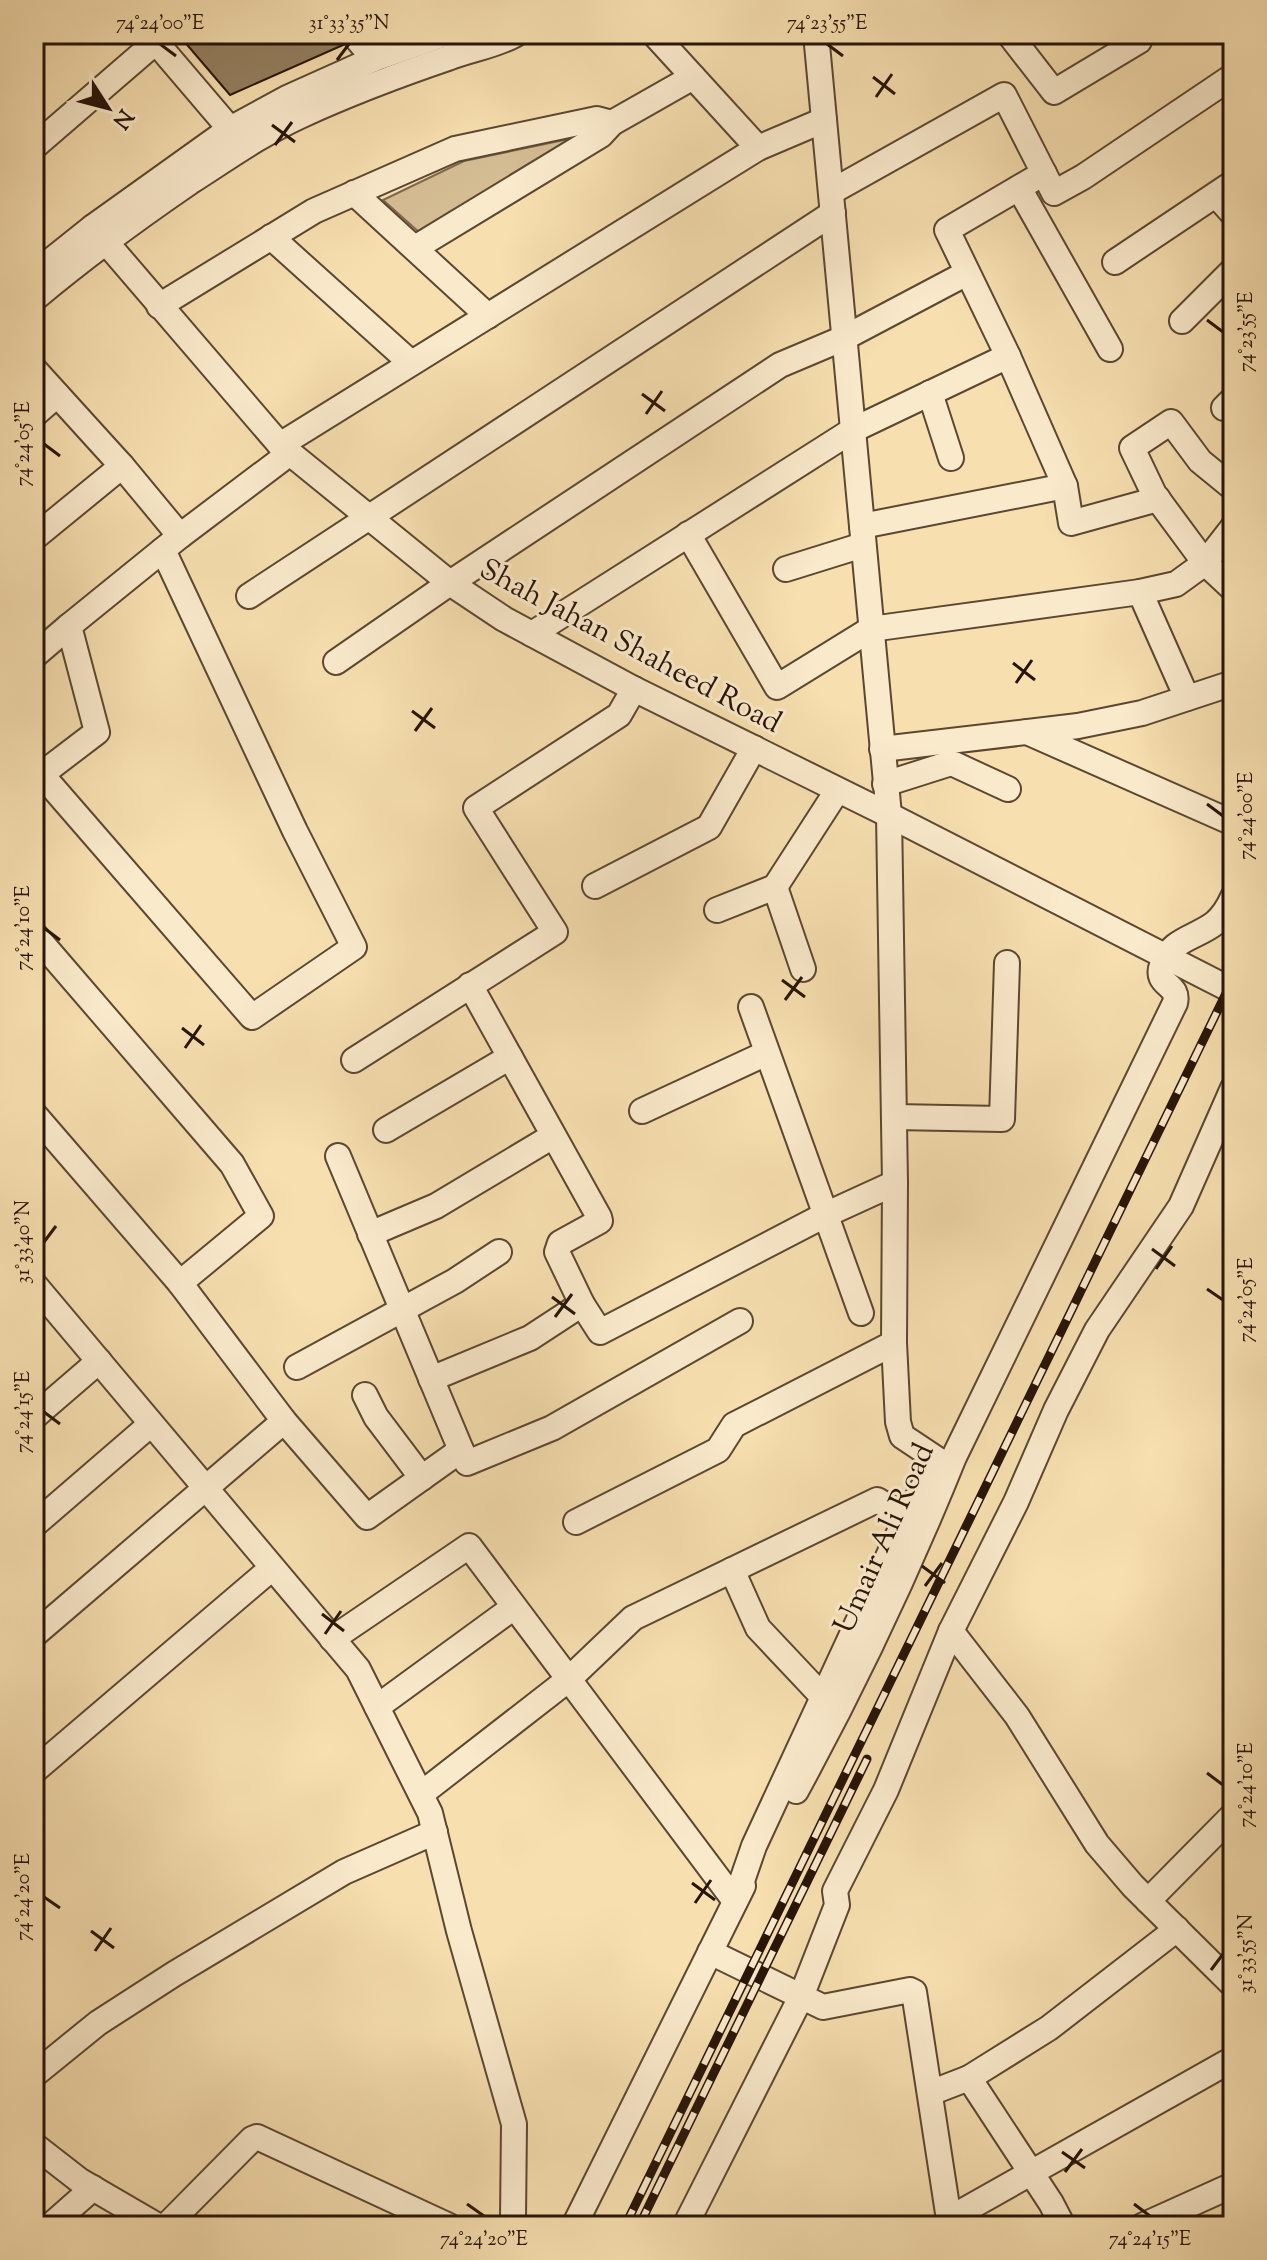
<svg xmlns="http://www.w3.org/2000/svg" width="1267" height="2260" viewBox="0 0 1267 2260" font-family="'Sorts Mill Goudy',serif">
  <rect width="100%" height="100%" fill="#f7dfb0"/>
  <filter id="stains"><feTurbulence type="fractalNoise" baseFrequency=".0025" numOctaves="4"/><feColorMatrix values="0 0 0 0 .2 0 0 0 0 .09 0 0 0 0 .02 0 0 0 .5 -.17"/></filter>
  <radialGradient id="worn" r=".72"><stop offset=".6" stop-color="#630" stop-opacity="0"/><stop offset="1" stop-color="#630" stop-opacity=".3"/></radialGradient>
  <polygon fill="#d4bc93" stroke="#7e684d" stroke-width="2" points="588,135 420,233 383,200 464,161"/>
  <polygon fill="#937e5f" stroke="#271407" stroke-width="2" points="190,34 335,34 343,45 230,95 183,40"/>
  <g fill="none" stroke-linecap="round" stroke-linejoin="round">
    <defs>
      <g id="minor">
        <polyline points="149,34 230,129"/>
        <polyline points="353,34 374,59"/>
        <polyline points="654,34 758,148"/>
        <polyline points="1009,34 1054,92 1139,41 1134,34"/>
        <polyline points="34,147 165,34"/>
        <polyline points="1044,173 947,230 1008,356 1065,486 1071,523 1158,499"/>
        <polyline points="1019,188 1110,349"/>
        <polyline points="831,192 1004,95 1054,193 1083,177 1233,76"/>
        <polyline points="354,193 488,316"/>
        <polyline points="1216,195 1233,214"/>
        <polyline points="93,227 280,445 450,583 504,619 634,689 889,815 1233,991"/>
        <polyline points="271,237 411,363"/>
        <polyline points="415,248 601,135 612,123 693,77"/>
        <polyline points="1115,262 1233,183"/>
        <polyline points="34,274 93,227 230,129 287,98 374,59 445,34"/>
        <path d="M34,299c50,-42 102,-80 156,-117 36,-23 71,-48 110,-66 48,-22 98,-41 148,-58 23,-9 47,-12 68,-24"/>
        <polyline points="159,306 314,211 455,149 597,119 612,123"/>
        <polyline points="1182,321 1233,270"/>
        <polyline points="34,369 122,466 180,536"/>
        <polyline points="930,393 951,458"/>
        <polyline points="1224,408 1233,399"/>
        <polyline points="34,415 57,395"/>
        <polyline points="280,445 758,148 824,120"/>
        <polyline points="1233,488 1200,461 1171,422 1132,448 1154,494 1205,563 1233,589"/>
        <polyline points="862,526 1065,486"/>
        <polyline points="688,534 777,687 871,629 1140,592 1176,584 1205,563 1233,527"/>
        <polyline points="34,538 122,466"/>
        <polyline points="786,569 863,545"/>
        <polyline points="1140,592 1187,698"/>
        <polyline points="249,596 833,213"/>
        <polyline points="532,634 853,430 1008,356"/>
        <polyline points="34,656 69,626"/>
        <polyline points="336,662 450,583 780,365 844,338 967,273"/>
        <polyline points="1027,732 1233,823"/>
        <polyline points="882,749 1078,726 1142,713 1233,683"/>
        <polyline points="42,775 252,1017 354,947 295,831 163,550"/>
        <polyline points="34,780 97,732 69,626 180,536 290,453"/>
        <polyline points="885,784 948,764 954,764 1008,789"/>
        <polyline points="595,886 709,827 754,748"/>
        <polyline points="775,887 803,969"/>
        <polyline points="717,910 775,887 837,791"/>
        <polyline points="34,934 232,1164 261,1216 180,1283"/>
        <polyline points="470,985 599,1217 600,1221 560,1243 557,1252 582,1304 600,1332 825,1215 895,1183"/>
        <polyline points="751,1007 861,1313"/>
        <polyline points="354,1060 555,932 476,808 619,715 634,689"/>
        <polyline points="642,1111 767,1053"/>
        <polyline points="34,1114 180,1283 284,1421 367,1517 461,1450 338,1156"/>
        <polyline points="894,1117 1002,1119 1007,963"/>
        <polyline points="386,1130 510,1057"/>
        <polyline points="370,1234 436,1206 553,1136"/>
        <polyline points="34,1284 358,1669 430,1813 459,1931 514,2124 513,2218 509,2226"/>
        <polyline points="297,1367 455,1281 499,1252"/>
        <polyline points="431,1379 530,1338 582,1304"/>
        <polyline points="365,1395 376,1417 422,1478"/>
        <polyline points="34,1417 99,1361"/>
        <polyline points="461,1450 467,1463 552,1428 740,1321"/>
        <polyline points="576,1522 718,1450 734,1425 894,1343"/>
        <polyline points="34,1525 151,1424"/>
        <polyline points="732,1570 758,1628 823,1697"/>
        <polyline points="951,1631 1017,1716 1097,1844 1133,1886 1233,1985"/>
        <polyline points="34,1635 284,1421"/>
        <polyline points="332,1639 469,1546 735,1901"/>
        <polyline points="377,1707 514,1607"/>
        <polyline points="34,1771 272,1568"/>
        <path d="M796,1791c59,-108 112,-220 158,-334l221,-454c5,-20 -21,-17 -13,-38 9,-26 34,-27 53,-42 8,-7 14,-17 18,-26"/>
        <polyline points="421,1794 569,1679 633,1618 877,1500 906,1518"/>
        <polyline points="735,1901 754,1846 906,1518 938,1460 902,1436 898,1422 894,1343 895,1183 889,815 816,34"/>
        <polyline points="1148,1901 1233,1815"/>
        <polyline points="710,1952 823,2007 910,1990 914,1992 950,2226"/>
        <polyline points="34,2075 98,2023 174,1974 344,1872 435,1832"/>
        <polyline points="969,2078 1051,2203 1063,2226"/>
        <polyline points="930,2093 969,2078 1049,2028 1177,1929"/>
        <polyline points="34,2145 79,2180 158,2226"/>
        <polyline points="949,2219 1233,2059"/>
        <polyline points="50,2226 93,2188"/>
        <polyline points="166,2226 252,2139 257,2137 449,2226"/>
        <polyline points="574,2226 743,1886"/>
        <polyline points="685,2226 801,1997 837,1905 835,1891 886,1790 951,1631 1016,1502 1056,1410 1097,1330 1181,1206 1233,1088"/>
        <polyline points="1142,2226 1233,2185"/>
      </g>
    </defs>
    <use href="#minor" stroke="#5b4731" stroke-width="28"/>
    <use href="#minor" stroke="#faeacc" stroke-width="24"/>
    <defs>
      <g id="rail">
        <polyline points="625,2226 1233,979"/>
        <polyline points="639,2226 867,1759"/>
      </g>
    </defs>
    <use href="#rail" stroke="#271407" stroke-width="9"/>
    <use href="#rail" stroke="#faeacc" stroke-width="6" stroke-dasharray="18" stroke-linecap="butt"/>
  </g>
  <path fill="none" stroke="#271407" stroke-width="3" d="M160,44l16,12M827,44l16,12M337,60l12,-16M873,77l22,17M876,97l16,-23M272,125l23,17M275,145l17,-23M1207,320l16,12M642,394l23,17M646,414l16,-23M44,444l16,12M1013,663l22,17M1016,683l16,-23M412,711l23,17M415,731l17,-23M1207,804l16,12M44,928l16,12M782,980l23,17M785,1000l17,-23M182,1028l22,17M185,1048l16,-23M44,1242l12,-16M1152,1249l23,17M1156,1269l16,-23M1207,1289l16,11M552,1297l23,17M555,1317l17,-23M44,1412l16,12M922,1566l23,17M925,1586l17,-23M322,1614l22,17M325,1634l16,-23M1207,1773l16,12M692,1883l23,17M44,1897l16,11M695,1903l16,-23M91,1931l23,17M95,1951l16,-23M1211,1970l12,-16M1062,2152l23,16M1065,2172l17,-23M467,2204l17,12M1134,2204l16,12"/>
  <g text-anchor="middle" stroke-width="6" stroke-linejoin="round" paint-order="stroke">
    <g font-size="30" fill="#271407" stroke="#faeacc">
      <text transform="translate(631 645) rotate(28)" y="10">Shah Jahan Shaheed Road</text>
      <text transform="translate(883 1538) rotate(-66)" y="10">Umair Ali Road</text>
    </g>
  </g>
  <rect width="1267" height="2260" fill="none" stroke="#f7dfb0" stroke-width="88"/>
  <g transform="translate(108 108) rotate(126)" stroke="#faeacc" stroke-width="6" paint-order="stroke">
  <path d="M0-6L14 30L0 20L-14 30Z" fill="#271407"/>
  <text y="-12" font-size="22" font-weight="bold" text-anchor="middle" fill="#271407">N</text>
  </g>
  <rect x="44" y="44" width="1179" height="2172" fill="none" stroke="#271407" stroke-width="3"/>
  <g font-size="20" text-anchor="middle" fill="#271407">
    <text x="160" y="29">74°24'00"E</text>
    <text x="349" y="29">31°33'35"N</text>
    <text x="827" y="29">74°23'55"E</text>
    <text transform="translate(1245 332) rotate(-90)" y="7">74°23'55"E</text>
    <text transform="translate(22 444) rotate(-90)" y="7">74°24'05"E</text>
    <text transform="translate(1245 816) rotate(-90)" y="7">74°24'00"E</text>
    <text transform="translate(22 928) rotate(-90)" y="7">74°24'10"E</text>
    <text transform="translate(22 1242) rotate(-90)" y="7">31°33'40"N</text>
    <text transform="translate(1245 1300) rotate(-90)" y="7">74°24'05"E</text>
    <text transform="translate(22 1412) rotate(-90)" y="7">74°24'15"E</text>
    <text transform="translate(1245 1785) rotate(-90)" y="7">74°24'10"E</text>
    <text transform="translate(22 1897) rotate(-90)" y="7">74°24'20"E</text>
    <text transform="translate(1245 1954) rotate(-90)" y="7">31°33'55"N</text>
    <text x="484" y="2245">74°24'20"E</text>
    <text x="1150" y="2245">74°24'15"E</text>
  </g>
  <rect width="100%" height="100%" filter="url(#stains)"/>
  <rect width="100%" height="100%" fill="url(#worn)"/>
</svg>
